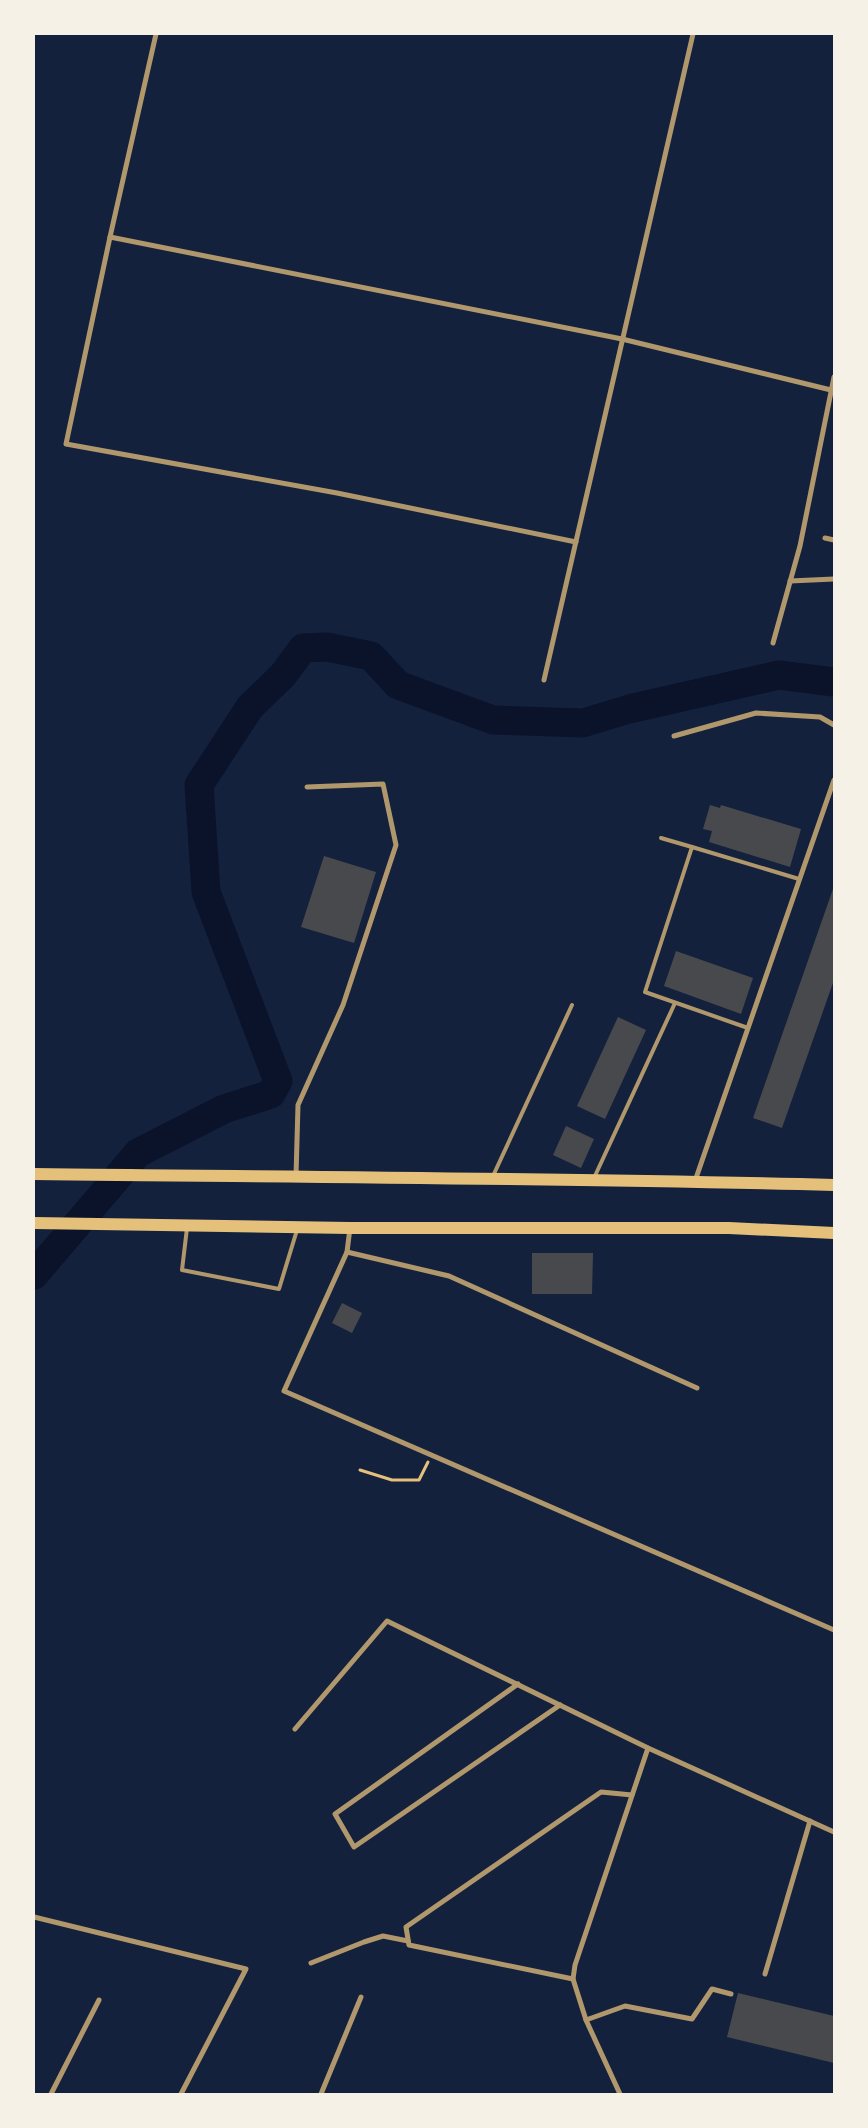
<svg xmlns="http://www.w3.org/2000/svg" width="868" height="2128" viewBox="0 0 868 2128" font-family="'Roboto Condensed',sans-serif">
  <rect width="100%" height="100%" fill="#14213d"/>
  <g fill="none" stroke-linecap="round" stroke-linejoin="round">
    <polyline stroke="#0b132b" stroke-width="29" points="34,1275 138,1153 224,1109 271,1094 278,1081 206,892 199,785 250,707 283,675 303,648 327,647 371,656 398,685 493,720 583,723 629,709 779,675 834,682"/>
  </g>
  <g fill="#48494c">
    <polygon points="710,805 720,808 721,805 801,829 790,867 709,842 712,831 703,829"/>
    <polygon points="324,856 376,872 354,943 301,927"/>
    <polygon points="834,886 834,980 782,1128 753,1118"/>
    <polygon points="676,951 753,978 741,1014 664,986"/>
    <polygon points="618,1017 646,1030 605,1119 577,1106"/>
    <polygon points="566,1126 594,1139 581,1168 553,1155"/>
    <polygon points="532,1253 593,1253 592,1294 532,1294"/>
    <polygon points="342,1303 362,1313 352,1333 332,1323"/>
    <polygon points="738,1993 834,2016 834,2063 727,2037"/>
  </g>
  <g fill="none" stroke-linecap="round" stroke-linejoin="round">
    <polyline stroke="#e5c07b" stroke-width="3" points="360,1470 392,1480 419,1480 428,1462"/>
    <g stroke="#b1986c" stroke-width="4">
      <polyline points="661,838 692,847"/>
      <polyline points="748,1028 645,992 692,847 799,879"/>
      <polyline points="493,1176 572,1005"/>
      <polyline points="594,1178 675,1003"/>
      <polyline points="187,1228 182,1270 279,1289 297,1230"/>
    </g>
    <g stroke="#b1986c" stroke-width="5">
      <polyline points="156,34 110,237 66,444 337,493 576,542"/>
      <polyline points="110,237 622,339 831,390"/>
      <polyline points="825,538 834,540"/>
      <polyline points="790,581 834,579"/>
      <polyline points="773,643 800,546 834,377"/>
      <polyline points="544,680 693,34"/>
      <polyline points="674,736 756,713 820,717 834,725"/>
      <polyline points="296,1176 298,1105 343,1005 396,845 383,784 307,787"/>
      <polyline points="695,1181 834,780"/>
      <polyline points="350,1228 347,1252 284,1391 834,1630"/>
      <polyline points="347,1252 449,1276 697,1388"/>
      <polyline points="518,1684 335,1814 354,1847 560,1705"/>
      <polyline points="295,1729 387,1621 648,1748 834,1832"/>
      <polyline points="34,1917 246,1969 181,2094"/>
      <polyline points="311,1963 364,1942 383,1936 408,1941"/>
      <polyline points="765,1974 810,1821"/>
      <polyline points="573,1979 409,1945 406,1927 601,1792 632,1795"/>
      <polyline points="586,2020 625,2006 692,2019 712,1989 731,1994"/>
      <polyline points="51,2094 99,2000"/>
      <polyline points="321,2094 361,1997"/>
      <polyline points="620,2094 586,2020 573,1979 575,1965 648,1748"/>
    </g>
    <g stroke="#e5c07b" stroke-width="12">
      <path d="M34,1174c267,3 534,4 800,11"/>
      <polyline points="34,1223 350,1228 729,1228 834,1233"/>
    </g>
  </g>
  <rect width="868" height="2128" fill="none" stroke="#f6f1e7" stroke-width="70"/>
</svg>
